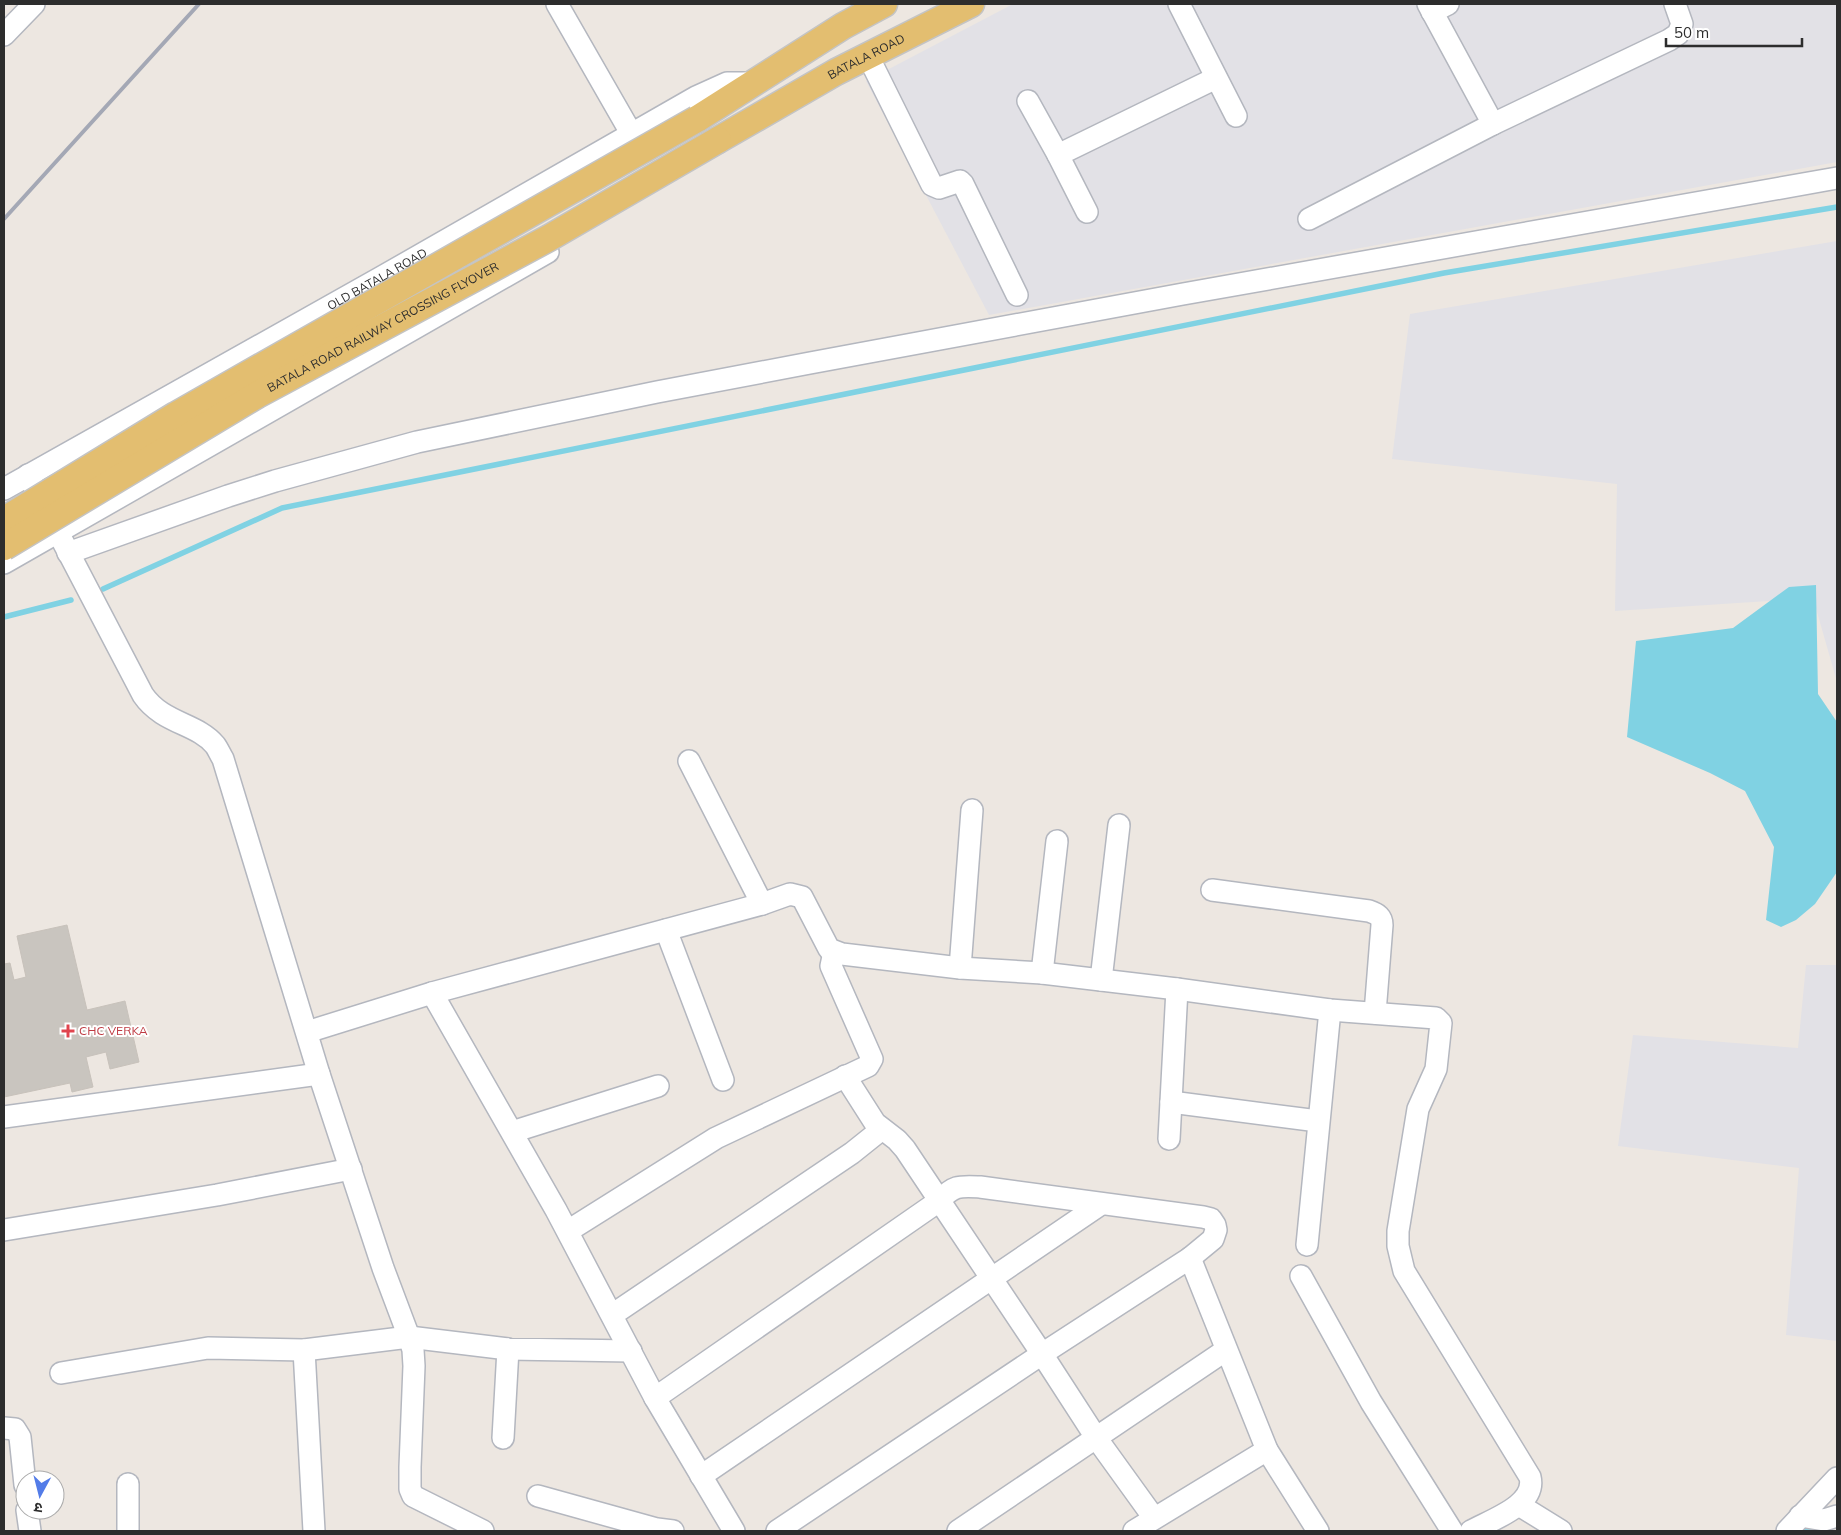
<svg xmlns="http://www.w3.org/2000/svg" width="1841" height="1535" viewBox="0 0 1841 1535" font-family="Mulish,'Noto Sans Devanagari',sans-serif">
  <rect width="100%" height="100%" fill="#ede7e1"/>
  <g fill="#e2e1e6">
    <polygon points="1013,4 1837,4 1837,162 989,315 866,81"/>
    <polygon points="1837,241 1837,682 1813,598 1615,611 1617,484 1392,459 1410,314"/>
    <polygon points="1806,965 1837,965 1837,1341 1786,1335 1799,1168 1618,1146 1633,1035 1798,1048"/>
  </g>
  <polygon fill="#80d2e3" points="1816,585 1818,694 1837,722 1837,872 1815,904 1796,920 1781,927 1766,920 1774,847 1745,791 1710,773 1627,737 1636,641 1733,628 1789,587"/>
  <g fill="none" stroke-linecap="round" stroke-linejoin="round">
    <g stroke="#80d2e3" stroke-width="5.5">
      <polyline points="103,589 282,508 1444,273 1837,207"/>
      <polyline points="4,617 71,600"/>
      <polyline points="1805,1531 1808,1529"/>
    </g>
  </g>
  <polygon fill="#c9c5bf" stroke="#c8c2bb" points="67,925 87,1010 125,1001 139,1062 110,1069 106,1052 86,1057 93,1087 72,1092 70,1083 4,1097 4,964 10,963 14,980 26,977 17,936"/>
  <g fill="none" stroke-linecap="round" stroke-linejoin="round">
    <defs>
      <g id="minor">
        <polyline points="557,4 631,133"/>
        <polyline points="1179,4 1236,116"/>
        <polyline points="1428,4 1493,124"/>
        <polyline points="1432,12 1448,4"/>
        <polyline points="4,35 34,4"/>
        <polyline points="868,56 932,185 939,188 960,181 963,184 1017,295"/>
        <polyline points="1028,101 1058,155 1087,212"/>
        <polyline points="1058,155 1216,78"/>
        <polyline points="1309,219 1493,124 1669,40 1678,34 1682,24 1675,4"/>
        <path d="M28,475l115,220c20,29 54,28 72,50 3,4 5,9 8,14l96,315 64,194 26,69 4,13 1,16 -4,101v22l3,7 70,35"/>
        <path id="s1" d="M4,489l376,-211 316,-181 31,-14h26"/>
        <polyline points="68,553 228,496 275,481 417,442 657,392 810,363 1183,294 1837,178"/>
        <polyline points="4,563 548,252"/>
        <polyline points="689,761 762,904"/>
        <path d="M1212,890l157,21c9,3 13,6 13,14l-7,88"/>
        <polyline points="666,930 723,1080"/>
        <polyline points="960,968 972,810"/>
        <polyline points="1042,973 1057,841"/>
        <polyline points="1101,980 1119,825"/>
        <polyline points="432,993 556,1210 655,1398 734,1531"/>
        <path d="M307,1032l125,-39 330,-89 28,-10 12,3 27,52 13,5 118,14 82,5 135,16 153,21 106,8 5,5 -5,46 -18,40 -20,122v15l6,25 126,206c7,28 -39,43 -59,54"/>
        <polyline points="845,1076 875,1123 897,1140 905,1149 1042,1354 1097,1439 1154,1518"/>
        <polyline points="1171,1102 1318,1121"/>
        <polyline points="4,1117 319,1074"/>
        <polyline points="512,1132 658,1086"/>
        <polyline points="1169,1139 1177,989"/>
        <polyline points="4,1230 217,1195 351,1169"/>
        <polyline points="568,1231 716,1138 868,1066 872,1059 831,966 834,952"/>
        <polyline points="1307,1245 1330,1010"/>
        <polyline points="1190,1258 1267,1450 1318,1531"/>
        <polyline points="1301,1276 1371,1402 1452,1531"/>
        <polyline points="612,1315 852,1153 882,1129"/>
        <polyline points="304,1350 314,1531"/>
        <polyline points="61,1373 208,1348 304,1350 409,1337 508,1349 631,1351"/>
        <path d="M655,1398l284,-197c15,-16 20,-15 41,-14l223,30 8,2 4,6 1,5 -3,9 -23,19 -148,96 -265,177"/>
        <polyline points="4,1428 15,1429 20,1437 25,1485"/>
        <polyline points="503,1438 508,1349"/>
        <polyline points="701,1476 1101,1204"/>
        <polyline points="128,1484 128,1531"/>
        <polyline points="538,1496 657,1529 673,1531"/>
        <polyline points="1519,1505 1561,1531"/>
        <polyline points="27,1510 30,1531"/>
        <polyline points="1800,1516 1824,1520 1837,1516"/>
        <polyline points="958,1531 1226,1350"/>
        <polyline points="1134,1531 1267,1450"/>
        <polyline points="1787,1531 1837,1478"/>
      </g>
      <g id="major">
        <polyline points="697,119 843,26 884,4"/>
        <path id="s2" d="M718,140l118,-68 135,-68"/>
      </g>
    </defs>
    <use href="#minor" stroke="#b4b7bf" stroke-width="24"/>
    <use href="#major" stroke="#c4c4c4" stroke-width="29"/>
    <use href="#minor" stroke="#fff" stroke-width="21"/>
    <use href="#major" stroke="#e3be70" stroke-width="26"/>
    <polyline stroke="#a4a8b5" stroke-width="4" points="4,219 199,4"/>
    <defs>
      <g id="major-bridge">
        <polyline points="4,520 176,415 697,119"/>
        <path id="s3" d="M4,547l253,-152 292,-157 169,-98"/>
      </g>
    </defs>
    <use href="#major-bridge" stroke="#c4c4c4" stroke-width="29" stroke-linecap="butt"/>
    <use href="#major-bridge" stroke="#e3be70" stroke-width="26"/>
  </g>
  <path fill="#e0444e" stroke="#fff" stroke-width="2" d="M65.5 1023.5h5v5h5v5h-5v5h-5v-5h-5v-5h5z"/>
  <g text-anchor="middle" stroke-width="4" stroke-linejoin="round" paint-order="stroke">
    <g font-size="12" fill="#2d2d2d" stroke="#fff">
      <text dy="4" stroke="none"><textPath href="#s2" startOffset="170">BATALA ROAD</textPath></text>
      <text dy="4" stroke="none"><textPath href="#s1" startOffset="428">OLD BATALA ROAD</textPath></text>
      <text dy="4" stroke="none"><textPath href="#s3" startOffset="438">BATALA ROAD RAILWAY CROSSING FLYOVER</textPath></text>
    </g>
    <g font-size="12" fill="#be3a42" stroke="#fff" text-anchor="start">
      <text x="79" y="1035">CHC VERKA</text>
    </g>
  </g>
  <rect width="1841" height="1535" fill="none" stroke="#2d2d2d" stroke-width="10"/>
  <g transform="translate(40 1495) rotate(187)"><circle r="24" fill="#ffffff" stroke="#ababab"/>
  <path d="M0-4L9 19L0 12L-9 19Z" fill="#537ce8"/>
  <text y="-8" font-size="14" font-weight="bold" text-anchor="middle" fill="#2d2d2d">उ</text>
  </g>
  <path d="M1666 38v8h136v-8" fill="none" stroke="#2d2d2d" stroke-width="2.5"/>
  <text x="1674" y="38" font-size="15" fill="#2d2d2d" stroke="#ffffff" stroke-width="4" paint-order="stroke">50 m</text>
</svg>
